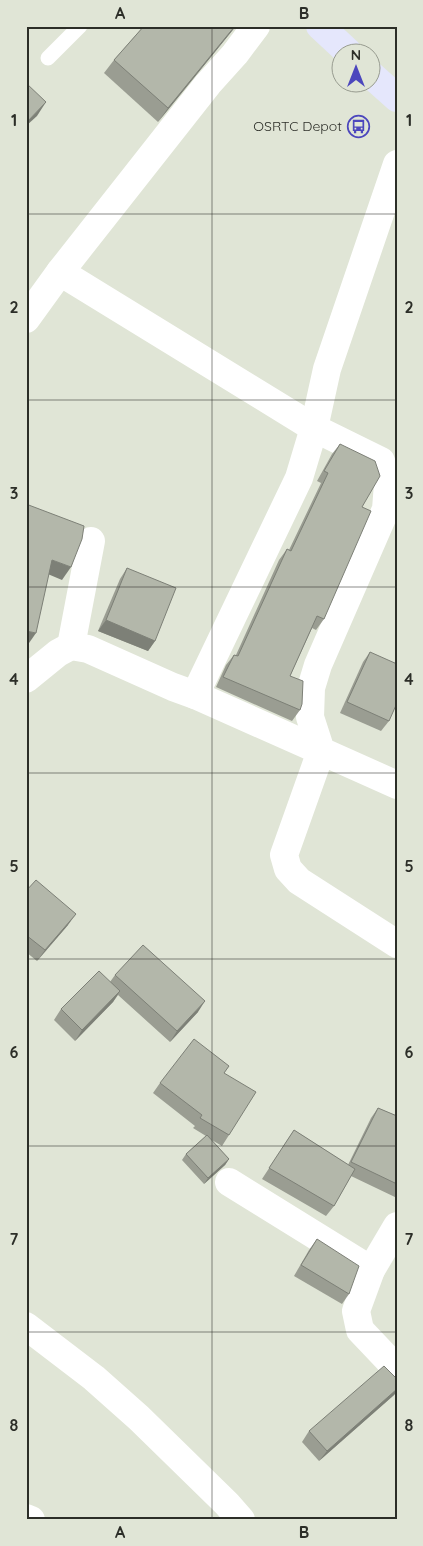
<svg xmlns="http://www.w3.org/2000/svg" width="423" height="1546" viewBox="0 0 423 1546" font-family="Quicksand,sans-serif">
  <rect width="100%" height="100%" fill="#e0e5d6"/>
  <g fill="none" stroke-linecap="round" stroke-linejoin="round">
    <polyline stroke="#fff" stroke-width="15" points="48,58 80,26"/>
    <g stroke="#fff" stroke-width="28">
      <polyline points="60,272 314,428 381,461 388,484 386,509 318,665 311,688 310,717 321,751 397,785"/>
      <polyline points="26,319 60,272 208,84 235,54 256,26"/>
      <polyline points="71,646 91,541"/>
      <polyline points="26,679 58,653 71,646 88,649 173,687 195,695 299,478 314,428 327,369 397,164"/>
      <polyline points="195,695 321,751 284,855 288,869 299,881 397,944"/>
      <polyline points="229,1182 371,1270"/>
      <polyline points="397,1226 371,1270 356,1311 360,1330 397,1369"/>
      <polyline points="26,1326 94,1378 139,1418 227,1504 241,1520"/>
      <polyline points="26,1518 31,1520"/>
    </g>
    <g stroke="#e5e7fc" stroke-width="28">
      <polyline points="320,26 348,52"/>
      <polyline points="370,74 397,98"/>
    </g>
  </g>
  <g fill="#9a9d92">
    <polygon points="144,26 236,26 158,122 104,73 114,60"/>
    <polygon points="340,444 362,507 324,619 316,630 312,628 290,676 300,710 292,721 216,687 226,665 234,655 236,655 279,560 287,549 289,550 321,483 317,481 332,454"/>
    <polygon points="127,568 155,641 148,651 98,631 120,579"/>
    <polygon points="370,652 389,721 381,731 340,713 363,662"/>
    <polygon points="26,891 68,925 37,961 26,952"/>
    <polygon points="115,975 198,1012 170,1042 118,995 113,1002 75,1041 54,1020 61,1009 110,982"/>
    <polygon points="229,1066 224,1073 229,1135 222,1146 210,1139 229,1159 225,1165 204,1184 182,1160 186,1154 206,1136 193,1128 195,1126 153,1093 160,1083"/>
    <polygon points="378,1108 397,1116 397,1198 351,1176 334,1206 326,1216 262,1179 294,1130 348,1165 371,1118"/>
    <polygon points="317,1239 349,1294 342,1304 294,1276 309,1250"/>
    <polygon points="397,1379 397,1391 394,1395 319,1461 302,1442 309,1431"/>
  </g>
  <g fill="#7d8077">
    <polygon points="235,26 236,26 158,122 168,108"/>
    <polygon points="46,102 37,116 26,126 26,123"/>
    <polygon points="52,560 71,567 62,580 43,572"/>
    <polygon points="106,620 155,641 148,651 98,631"/>
    <polygon points="26,631 36,633 27,646 26,645"/>
    <polygon points="76,914 68,925 37,961 45,950"/>
    <polygon points="120,991 113,1002 75,1041 82,1030"/>
    <polygon points="205,1001 198,1012 170,1042 177,1031"/>
    <polygon points="229,1159 225,1165 204,1184 208,1178"/>
    <polygon points="397,1389 397,1391 394,1395 319,1461 327,1451"/>
  </g>
  <g fill="#b3b7aa" stroke="#7d8077">
    <polygon points="144,26 235,26 168,108 114,60"/>
    <polygon points="26,83 46,102 26,123"/>
    <polygon points="340,444 375,461 380,476 362,507 371,511 324,619 317,616 290,676 303,681 302,704 300,710 223,677 234,655 238,656 287,549 291,551 328,473 324,471"/>
    <polygon points="26,504 84,526 82,539 71,567 52,560 36,633 26,631"/>
    <polygon points="127,568 176,588 155,641 106,620"/>
    <polygon points="370,652 397,664 397,703 389,721 347,702"/>
    <polygon points="36,880 76,914 45,950 26,935 26,891"/>
    <polygon points="143,945 205,1001 177,1031 115,975"/>
    <polygon points="99,971 120,991 82,1030 61,1009"/>
    <polygon points="194,1039 229,1066 224,1073 256,1092 229,1135 200,1118 202,1115 160,1083"/>
    <polygon points="378,1108 397,1116 397,1184 351,1162"/>
    <polygon points="294,1130 355,1169 334,1206 269,1168"/>
    <polygon points="207,1135 229,1159 208,1178 186,1154"/>
    <polygon points="317,1239 359,1266 349,1294 301,1265"/>
    <polygon points="384,1366 397,1379 397,1389 327,1451 309,1431"/>
  </g>
  <path fill="none" stroke="#2c2e28" stroke-width="1" stroke-opacity="0.55" d="M212,26v1494M26,214h371M26,400h371M26,587h371M26,773h371M26,959h371M26,1146h371M26,1332h371"/>
  <defs>
    <symbol id="bus-ring" viewBox="-11 -11 22 22"><circle r="9.5" fill="#e0e5d6" stroke="#4c47bd" stroke-width="1.5"/><path d="M-5-6H5V4H4V6H2V4H-2V6H-4V4H-5ZM-3.5-4V0h7V-4ZM-3.5 1.2v1.5H-2V1.2ZM2 1.2v1.5H3.5V1.2Z" fill="#4c47bd"/></symbol>
  </defs>
  <g fill-rule="evenodd">
    <use href="#bus-ring" x="346" y="114" width="25" height="25"/>
  </g>
  <g text-anchor="middle" stroke-width="4.5" stroke-linejoin="round" paint-order="stroke">
    <g font-size="14" fill="#2c2e28" stroke="#e0e5d6" text-anchor="end">
      <text x="342" y="131">OSRTC Depot</text>
    </g>
  </g>
  <rect width="423" height="1546" fill="none" stroke="#e0e5d6" stroke-width="55"/>
  <g transform="translate(356 68)"><circle r="24" fill="#e0e5d6" stroke="#989c90"/>
  <path d="M0-4L9 19L0 12L-9 19Z" fill="#4c47bd"/>
  <text y="-8" font-size="14" font-weight="bold" text-anchor="middle" fill="#2c2e28">N</text>
  </g>
  <rect x="28" y="28" width="368" height="1490" fill="none" stroke="#2c2e28" stroke-width="2"/>
  <g font-size="16" text-anchor="middle" font-weight="bold" fill="#2c2e28">
    <text x="120" y="19">A</text>
    <text x="304" y="19">B</text>
    <text x="14" y="126">1</text>
    <text x="409" y="126">1</text>
    <text x="14" y="313">2</text>
    <text x="409" y="313">2</text>
    <text x="14" y="499">3</text>
    <text x="409" y="499">3</text>
    <text x="14" y="685">4</text>
    <text x="409" y="685">4</text>
    <text x="14" y="872">5</text>
    <text x="409" y="872">5</text>
    <text x="14" y="1058">6</text>
    <text x="409" y="1058">6</text>
    <text x="14" y="1245">7</text>
    <text x="409" y="1245">7</text>
    <text x="14" y="1431">8</text>
    <text x="409" y="1431">8</text>
    <text x="120" y="1538">A</text>
    <text x="304" y="1538">B</text>
  </g>
</svg>
